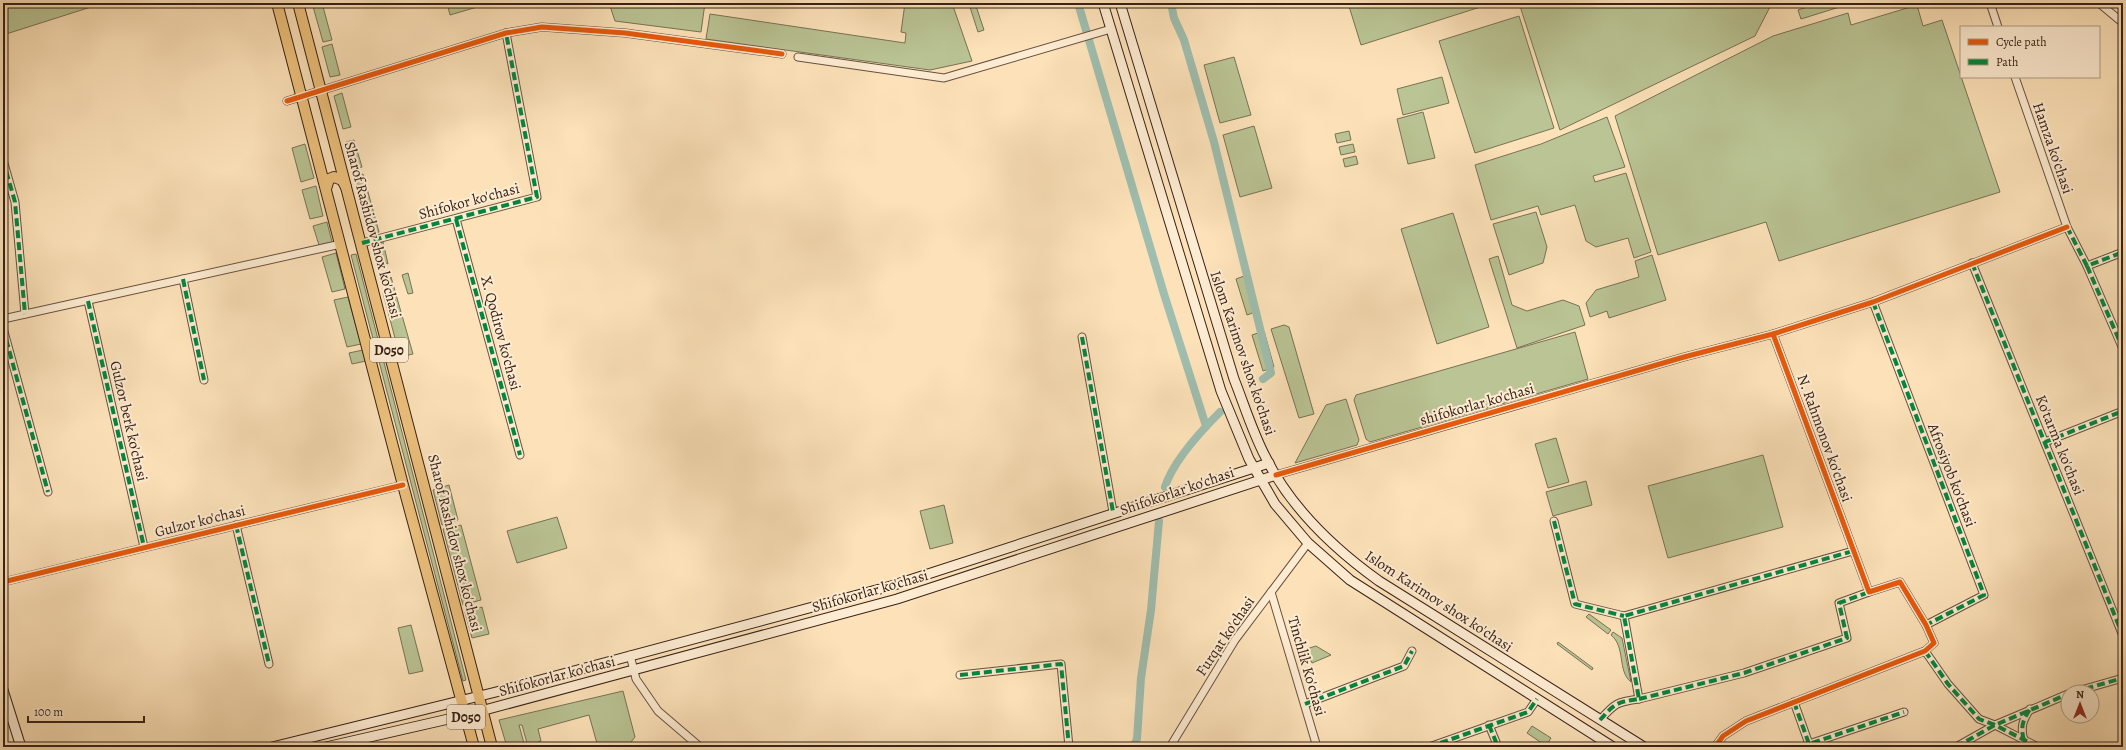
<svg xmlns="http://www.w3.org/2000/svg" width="2126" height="750" viewBox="0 0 2126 750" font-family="Alegreya,serif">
  <rect width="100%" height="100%" fill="#fde2b9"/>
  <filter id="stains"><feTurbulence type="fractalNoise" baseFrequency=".005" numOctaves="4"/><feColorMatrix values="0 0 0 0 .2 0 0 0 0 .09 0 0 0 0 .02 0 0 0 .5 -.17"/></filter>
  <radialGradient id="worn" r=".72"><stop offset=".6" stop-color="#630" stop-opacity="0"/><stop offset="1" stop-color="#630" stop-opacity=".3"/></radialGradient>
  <g fill="#bac494" stroke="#787256">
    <polygon points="3,3 94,3 94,6 3,35"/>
    <polygon points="312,3 322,3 332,40 323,42"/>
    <polygon points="447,3 491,3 450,15"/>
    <polygon points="609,3 705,3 701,32 615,21"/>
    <polygon points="905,3 952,3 972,61 930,70 706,39 710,14 905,43 906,33 901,32"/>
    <polygon points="975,3 984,30 978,32 969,4"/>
    <polygon points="1348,3 1493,3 1361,45"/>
    <polygon points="1519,3 1772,3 1755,36 1560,130"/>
    <polygon points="1819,3 1846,3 1846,5 1801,19 1798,10"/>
    <polygon points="1917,5 1923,26 1942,20 2000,192 1779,261 1766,222 1658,255 1615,116 1773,36 1848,13 1851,25"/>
    <polygon points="1519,16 1554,128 1475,153 1439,41"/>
    <polygon points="332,44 340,75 330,77 322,47"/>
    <polygon points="1234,57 1251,115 1220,123 1204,65"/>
    <polygon points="1442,77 1449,103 1403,115 1397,89"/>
    <polygon points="342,93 351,127 343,129 334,96"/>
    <polygon points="1423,112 1435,158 1408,164 1397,119"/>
    <polygon points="1607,117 1625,167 1593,176 1595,182 1626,173 1651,252 1634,258 1628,238 1596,247 1586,241 1575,205 1541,215 1538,206 1491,220 1475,165 1541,144"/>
    <polygon points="1254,126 1272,188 1240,197 1223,135"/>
    <polygon points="1349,131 1351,140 1337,143 1335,134"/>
    <polygon points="354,140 362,167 353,170 346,142"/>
    <polygon points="305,144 314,178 301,182 292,148"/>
    <polygon points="1353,144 1355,152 1341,155 1339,147"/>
    <polygon points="1356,156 1358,164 1345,167 1343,159"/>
    <polygon points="363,174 379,232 371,235 355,177"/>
    <polygon points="316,186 323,216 310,219 302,190"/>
    <polygon points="1536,212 1547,247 1543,263 1509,275 1493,224"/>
    <polygon points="1453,213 1489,327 1437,344 1401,229"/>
    <polygon points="327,222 332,242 319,245 313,226"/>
    <polygon points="383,242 388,264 374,256 371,245"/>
    <polygon points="336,253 345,289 332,292 322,257"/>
    <polygon points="356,254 466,680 463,681 351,255"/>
    <polygon points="1652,255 1666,300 1609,318 1607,311 1590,317 1586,303 1596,290 1639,277 1635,261"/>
    <polygon points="1498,256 1512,305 1527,311 1563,300 1579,306 1585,325 1517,348 1489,259"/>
    <polygon points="408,273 413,293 408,294 402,275"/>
    <polygon points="1247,275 1258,311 1247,315 1236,279"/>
    <polygon points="391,277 413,354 400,357 383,293"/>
    <polygon points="348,297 361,344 347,347 334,300"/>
    <polygon points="1284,325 1289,327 1314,414 1299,418 1271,329"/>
    <polygon points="1264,331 1274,367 1263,371 1252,335"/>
    <polygon points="1575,332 1588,379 1370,442 1366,439 1354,400 1356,395"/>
    <polygon points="363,350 366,361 352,364 349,353"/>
    <polygon points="1346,399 1359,440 1357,445 1295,463 1326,405"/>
    <polygon points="1556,438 1569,482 1548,488 1535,444"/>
    <polygon points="1763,455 1783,527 1668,558 1648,486"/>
    <polygon points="1586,481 1592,505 1553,516 1546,492"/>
    <polygon points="449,485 458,520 442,525 433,490"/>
    <polygon points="944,505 953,543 930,549 920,511"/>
    <polygon points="557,517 567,548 517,563 507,531"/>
    <polygon points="461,525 481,600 463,605 443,529"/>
    <polygon points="482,607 489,634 472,638 465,612"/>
    <polygon points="1589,614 1611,630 1608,634 1586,617"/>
    <polygon points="411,625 423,671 409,674 398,628"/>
    <path d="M1613,632l9,6 9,44c-14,-11 -5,-35 -20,-47z"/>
    <polygon points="1558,642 1593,668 1592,670 1557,644"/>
    <polygon points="1316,646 1331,655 1312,663 1306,649"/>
    <polygon points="623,691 635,737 627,747 598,747 589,715 538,729 541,741 533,744 534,747 528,747 522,725 519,725 525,747 507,747 499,720"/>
    <polygon points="1532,726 1551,738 1546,746 1527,733"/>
  </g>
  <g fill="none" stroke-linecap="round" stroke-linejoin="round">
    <g stroke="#9fbeaf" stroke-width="8">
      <polyline points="1078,3 1164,294 1206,426"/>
      <polyline points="1171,3 1174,18 1184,40 1214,142 1271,373 1263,379"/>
      <path d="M1165,487c8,-26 36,-56 55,-75"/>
      <polyline points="1133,747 1137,739 1141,678 1151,610 1159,521"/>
    </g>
    <defs>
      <g id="street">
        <polyline points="1990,3 1998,27"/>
        <polyline points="2099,3 2123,23"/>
        <polyline points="798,57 944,78 1111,29"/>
        <polyline points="2015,77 2067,227 2087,266 2123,252"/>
        <polyline points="287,101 506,33 542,27 625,33 782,54"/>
        <polyline points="3,160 15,202 25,314"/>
        <polyline points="456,219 520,455"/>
        <polyline points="362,243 537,197 506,33"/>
        <polyline points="1972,263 2123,636"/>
        <polyline points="2087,266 2123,349"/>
        <polyline points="183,279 204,380"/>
        <polyline points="88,301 144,547"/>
        <polyline points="1873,302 1984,595 1926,625"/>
        <polyline points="3,319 341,244"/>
        <polyline points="3,328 48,492"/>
        <polyline points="1082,337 1113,512"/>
        <polyline points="2045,442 2123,411"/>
        <polyline points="1276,475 1684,357 1773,334 1873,302 2067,227"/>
        <polyline points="1554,521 1575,604 1624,616"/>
        <polyline points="236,525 269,664"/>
        <polyline points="3,582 403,485"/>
        <polyline points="1271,592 1317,747"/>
        <polyline points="1925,651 1948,684 1979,719 1995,725 2038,747"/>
        <polyline points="630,655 636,679 658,711 700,747"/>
        <polyline points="960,675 1061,664 1069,747"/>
        <polyline points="2074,692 2123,678"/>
        <polyline points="1639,699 1744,673 1847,638 1839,603 1869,592"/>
        <polyline points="1794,702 1809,744 1904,712"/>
        <polyline points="1305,704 1404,666 1412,651"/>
        <path d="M1600,720c15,-17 17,-18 39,-21l-15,-83 229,-65"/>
        <polyline points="1489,725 1498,747"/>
        <path d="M2024,740c-4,-13 -1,-20 6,-31"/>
        <polyline points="1059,747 1068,746"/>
        <polyline points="1170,747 1235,640 1308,543"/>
        <polyline points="1429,747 1528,712 1537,699"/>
        <polyline points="1715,747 1723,736 1746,721 1925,651 1934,643 1926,625 1900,582 1869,592 1773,334"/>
        <polyline points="1956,747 1995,725 2068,694"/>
      </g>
      <g id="secondary">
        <polyline points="1103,3 1221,391 1249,459 1275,504 1308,543 1350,580 1613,747"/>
        <path d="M1120,3l114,376c10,25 18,52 31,77 25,51 68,92 114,125l265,166"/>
        <polyline points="3,690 21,747"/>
        <polyline points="272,747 496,692 891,586 1269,463"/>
        <polyline points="326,747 466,715 897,599 1276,475"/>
      </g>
      <g id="primary">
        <polyline points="277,3 403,485 474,747"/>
        <polyline points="298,3 492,747"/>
        <polyline points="326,189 329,179 334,177 342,180 346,187"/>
      </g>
    </defs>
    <use href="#street" stroke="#685140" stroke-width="9"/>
    <use href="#secondary" stroke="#372118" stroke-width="11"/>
    <use href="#primary" stroke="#372118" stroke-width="12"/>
    <use href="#street" stroke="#feecd2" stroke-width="7"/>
    <use href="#secondary" stroke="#feecd2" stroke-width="9"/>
    <use href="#primary" stroke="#eec17c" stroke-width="10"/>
    <g stroke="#00873e" stroke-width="4" stroke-dasharray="8 4" stroke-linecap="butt">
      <polyline points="3,160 15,202 25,314"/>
      <polyline points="456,219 520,455"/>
      <polyline points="2067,227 2087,266 2123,252"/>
      <polyline points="362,243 537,197 506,33"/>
      <polyline points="1972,263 2123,636"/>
      <polyline points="2087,266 2123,349"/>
      <polyline points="183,279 204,380"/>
      <polyline points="88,301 144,547"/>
      <polyline points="1873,302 1984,595 1926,625"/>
      <polyline points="3,328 48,492"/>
      <polyline points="1082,337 1113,512"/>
      <polyline points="2045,442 2123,411"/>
      <polyline points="1554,521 1575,604 1624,616"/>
      <polyline points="236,525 269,664"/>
      <polyline points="1925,651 1948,684 1979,719 1995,725 2038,747"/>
      <polyline points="960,675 1061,664 1069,747"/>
      <polyline points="2074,692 2123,678"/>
      <polyline points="1639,699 1744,673 1847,638 1839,603 1869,592"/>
      <polyline points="1794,702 1809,744 1904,712"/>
      <polyline points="1305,704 1404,666 1412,651"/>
      <path d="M1600,720c15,-17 17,-18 39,-21l-15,-83 229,-65"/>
      <polyline points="1489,725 1498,747"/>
      <path d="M2024,740c-4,-13 -1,-20 6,-31"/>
      <polyline points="1059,747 1068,746"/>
      <polyline points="1429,747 1528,712 1537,699"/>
      <polyline points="1956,747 1995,725 2068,694"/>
    </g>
    <defs>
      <g id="cycleway">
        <polyline points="287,101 506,33 542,27 625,33 782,54"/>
        <polyline points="1276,475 1684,357 1773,334 1873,302 2067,227"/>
        <polyline points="3,582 403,485"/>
        <polyline points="1715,747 1723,736 1746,721 1925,651 1934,643 1926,625 1900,582 1869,592 1773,334"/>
      </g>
    </defs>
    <use href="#cycleway" stroke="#feecd2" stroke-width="8"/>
    <use href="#cycleway" stroke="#e8590c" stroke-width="5"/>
  </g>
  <g text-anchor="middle" stroke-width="4" stroke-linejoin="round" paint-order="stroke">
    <g fill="#feecd2" stroke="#735e50" stroke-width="1">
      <rect x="370" y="338" width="38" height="24" rx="3"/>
      <rect x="447" y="705" width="38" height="24" rx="3"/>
    </g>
    <g font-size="14" font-weight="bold" fill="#372118">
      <text x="389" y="355">D050</text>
      <text x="466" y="722">D050</text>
    </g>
    <g font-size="15" fill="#372118" stroke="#feecd2">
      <text transform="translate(2053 148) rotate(71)" y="5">Hamza ko'chasi</text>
      <text transform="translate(469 201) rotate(-15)" y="5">Shifokor ko'chasi</text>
      <text transform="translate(373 230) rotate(75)" y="5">Sharof Rashidov shox ko'chasi</text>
      <text transform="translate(501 333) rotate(75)" y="5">X. Qodirov ko'chasi</text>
      <text transform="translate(1243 353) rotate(71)" y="5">Islom Karimov shox ko'chasi</text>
      <text transform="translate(1477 404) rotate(-16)" y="5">shifokorlar ko'chasi</text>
      <text transform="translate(129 421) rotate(77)" y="5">Gulzor berk ko'chasi</text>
      <text transform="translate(1825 438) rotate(70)" y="5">N. Rahmonov ko'chasi</text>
      <text transform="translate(2060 445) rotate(68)" y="5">Ko'tarma ko'chasi</text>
      <text transform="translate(1952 475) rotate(69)" y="5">Afrosiyob ko'chasi</text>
      <text transform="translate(1177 491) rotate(-19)" y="5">Shifokorlar ko'chasi</text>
      <text transform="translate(200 521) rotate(-14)" y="5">Gulzor ko'chasi</text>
      <text transform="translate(455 543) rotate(76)" y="5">Sharof Rashidov shox ko'chasi</text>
      <text transform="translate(870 591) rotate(-16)" y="5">Shifokorlar ko'chasi</text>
      <text transform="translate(1439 601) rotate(33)" y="5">Islom Karimov shox ko'chasi</text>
      <text transform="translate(1225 636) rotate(-56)" y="5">Furqat ko'chasi</text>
      <text transform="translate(1307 666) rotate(74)" y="5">Tinchlik Ko'chasi</text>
      <text transform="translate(557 676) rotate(-15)" y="5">Shifokorlar ko'chasi</text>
    </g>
  </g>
  <rect width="2126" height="750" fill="none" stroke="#fde2b9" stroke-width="16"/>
  <rect x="4" y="4" width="2118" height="742" fill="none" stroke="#372118" stroke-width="2"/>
  <rect x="8" y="8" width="2110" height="734" fill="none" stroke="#372118"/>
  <rect x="1960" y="26" width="140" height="52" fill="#feecd2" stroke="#ae9b88"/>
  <rect x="1968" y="39" width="20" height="6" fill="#e8590c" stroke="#ae9b88"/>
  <text x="1996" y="46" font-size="12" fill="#372118">Cycle path</text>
  <rect x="1968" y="59" width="20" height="6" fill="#00873e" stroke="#ae9b88"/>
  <text x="1996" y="66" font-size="12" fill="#372118">Path</text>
  <g transform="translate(2080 704)"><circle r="19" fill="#feecd2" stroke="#ae9b88"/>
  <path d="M0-3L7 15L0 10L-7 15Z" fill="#8f2418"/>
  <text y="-6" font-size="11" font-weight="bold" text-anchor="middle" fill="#372118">N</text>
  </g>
  <path d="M28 716v6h116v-6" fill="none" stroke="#372118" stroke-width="2"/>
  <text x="34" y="716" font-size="12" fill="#372118" stroke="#feecd2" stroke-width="3" paint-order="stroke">100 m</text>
  <rect width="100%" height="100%" filter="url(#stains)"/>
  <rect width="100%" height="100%" fill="url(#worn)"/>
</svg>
